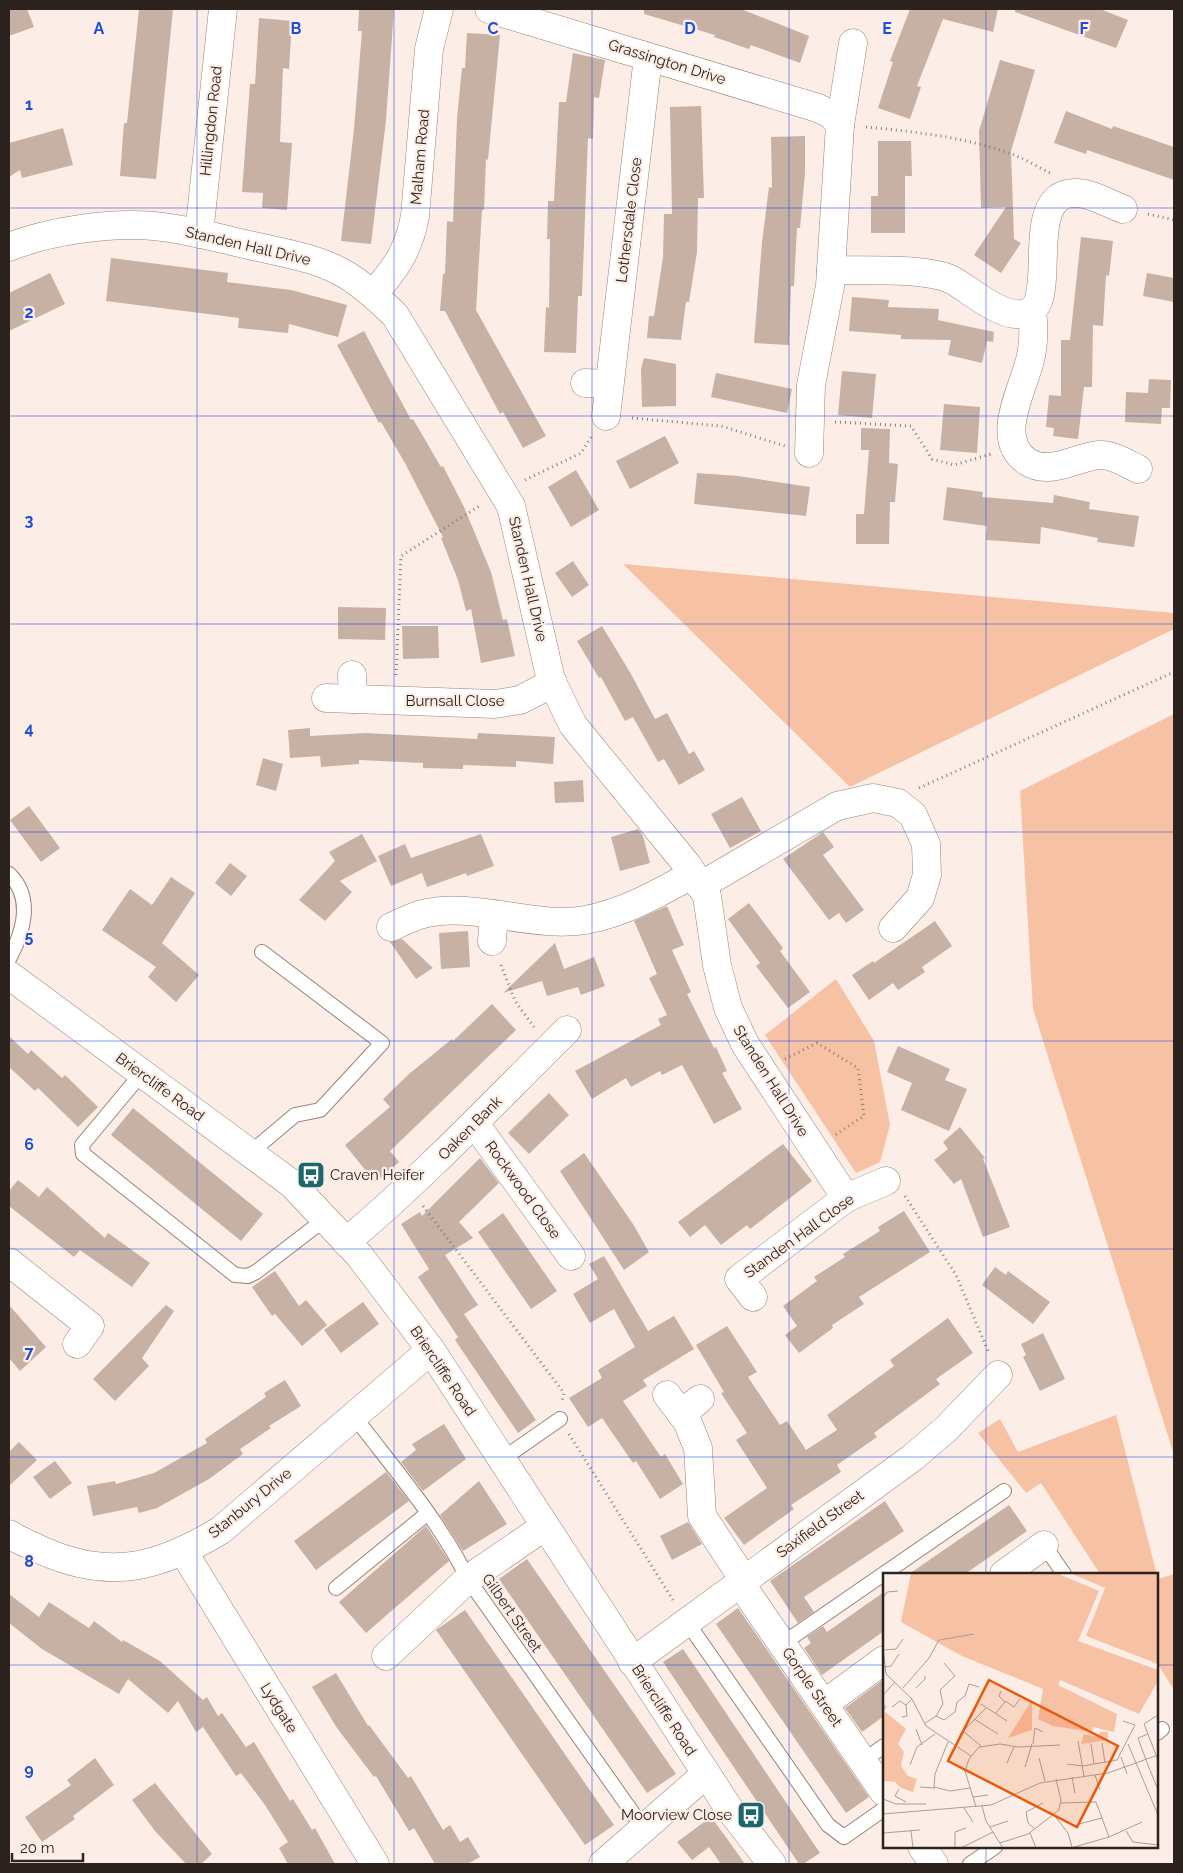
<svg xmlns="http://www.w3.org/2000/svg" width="1183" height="1873" viewBox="0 0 1183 1873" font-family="Raleway,sans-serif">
  <rect width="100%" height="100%" fill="#fceee6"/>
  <g fill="#f7c1a4">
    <polygon points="623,564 1174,613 1174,629 850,787"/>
    <polygon points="1174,714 1174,1455 1033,1009 1020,791"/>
    <polygon points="836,979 874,1041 890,1125 880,1162 856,1173 765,1035"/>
    <polygon points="1116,1415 1158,1579 1174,1574 1174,1690 1157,1663 1157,1574 1100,1574 1041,1483 1026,1493 978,1433 1000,1419 1018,1452"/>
  </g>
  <g fill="#c7b1a5">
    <polygon points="9,9 27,9 34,27 9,36"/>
    <polygon points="139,9 173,9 156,179 120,176 124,123 127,123"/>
    <polygon points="359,9 394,9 386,120 371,244 341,241 354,129 362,31 358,31"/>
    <polygon points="644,9 741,9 809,36 800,63 751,45 749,49 714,37 715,35 644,14"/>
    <polygon points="910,9 998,9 993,32 943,19 917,86 921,87 910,119 878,108 893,62 890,61"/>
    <polygon points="1015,9 1100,9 1128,20 1116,48 1015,12"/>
    <polygon points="259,18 292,21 289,69 283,68 280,142 292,143 287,210 262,208 263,193 242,192 250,84 255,84"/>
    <polygon points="467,33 500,35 488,160 486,159 484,210 482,210 476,310 546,436 523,448 503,412 500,414 445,311 440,311 443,274 445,274 447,221 453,222 457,118 462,68 465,68"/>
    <polygon points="573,53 605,60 599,98 594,97 593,139 588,138 582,296 578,296 576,353 544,352 546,307 549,308 550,239 547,239 548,201 554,201 559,102 566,102"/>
    <polygon points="1000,60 1035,70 1011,151 1014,239 1021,243 1001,273 974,255 1006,207 981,208 979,131"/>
    <polygon points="701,106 704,198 698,198 697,252 689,302 686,302 681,340 647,338 649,316 654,316 663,257 664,214 672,214 670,107"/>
    <polygon points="1066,111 1112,129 1113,126 1174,147 1174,180 1087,150 1086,154 1054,143"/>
    <polygon points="63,128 73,165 22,178 20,170 9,177 9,143"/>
    <polygon points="805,136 805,173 800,228 797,228 794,286 791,286 789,345 754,343 762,242 769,187 772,188 771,137"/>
    <polygon points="878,141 911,141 912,176 905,176 905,233 871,233 871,196 878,196"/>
    <polygon points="1081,237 1113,241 1109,276 1106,275 1103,326 1093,325 1092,387 1084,387 1078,439 1053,436 1054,428 1046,427 1049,395 1061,396 1061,340 1070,340"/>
    <polygon points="111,258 228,273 227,282 291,290 347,305 338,337 289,324 288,333 238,328 239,318 106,301"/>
    <polygon points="50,273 65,304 9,331 9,293"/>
    <polygon points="1147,273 1174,278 1174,302 1143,296"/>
    <polygon points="852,297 889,300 888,307 939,309 938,320 994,332 993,342 987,341 982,363 948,355 951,340 901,339 901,335 849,331"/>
    <polygon points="364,331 411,420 413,419 441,467 443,466 464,507 491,572 503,620 507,619 515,656 481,663 471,609 466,611 458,580 441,538 443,537 406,465 381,422 379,423 337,345"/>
    <polygon points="644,358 676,364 676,406 642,407 641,369"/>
    <polygon points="842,371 876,374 872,418 838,415"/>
    <polygon points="716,373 792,389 787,413 711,397"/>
    <polygon points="1149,379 1171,380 1170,408 1162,408 1161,424 1125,422 1126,392 1148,393"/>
    <polygon points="944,404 980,407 977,453 940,450"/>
    <polygon points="861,428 890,429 889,463 898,464 895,502 890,502 889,544 856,544 856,514 864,514 869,450 861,450"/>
    <polygon points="665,436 679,463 630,489 616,461"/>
    <polygon points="576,470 599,510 571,527 548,487"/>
    <polygon points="697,473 738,476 810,487 806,516 694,504"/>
    <polygon points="947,487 983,492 982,497 1053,503 1054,495 1090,502 1089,509 1139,516 1134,547 1097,542 1098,538 1041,527 1040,544 986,540 987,526 943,520"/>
    <polygon points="573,561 589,585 572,597 555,573"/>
    <polygon points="338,607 386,608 385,640 338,639"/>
    <polygon points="402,626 438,626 439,658 403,659"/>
    <polygon points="602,626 631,674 655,719 667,713 689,754 694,751 705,770 679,785 664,759 658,762 633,717 625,721 601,677 599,678 577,641"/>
    <polygon points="310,728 310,736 366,733 477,739 478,733 555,737 553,764 516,761 516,767 463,765 463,769 423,768 423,763 359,760 359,764 321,767 320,756 290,758 288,730"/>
    <polygon points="263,758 283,764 276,791 256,785"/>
    <polygon points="583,780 584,802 555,803 554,782"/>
    <polygon points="742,797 761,831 730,848 711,814"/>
    <polygon points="29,806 60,848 41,862 10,820"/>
    <polygon points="638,829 643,836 650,863 620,871 611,837"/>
    <polygon points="823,832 834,847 823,855 864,910 846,923 839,913 829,920 783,859"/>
    <polygon points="362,834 377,861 340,881 352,892 325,921 299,900 335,861 329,852"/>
    <polygon points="481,834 494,866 467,876 466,873 427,887 422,873 391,886 378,856 405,844 411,858"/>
    <polygon points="230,863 247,876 231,896 215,883"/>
    <polygon points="171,877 195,893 162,943 199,975 176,1002 148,977 156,967 102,930 130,889 152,905"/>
    <polygon points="749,903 783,948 780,951 810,992 788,1008 756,966 760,963 728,919"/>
    <polygon points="667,906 684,945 672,950 691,992 687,994 714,1048 716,1047 727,1071 722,1073 742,1109 714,1124 682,1065 662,1075 660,1071 631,1087 626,1078 592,1099 575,1071 661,1025 658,1019 667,1015 649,978 657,974 634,921"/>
    <polygon points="935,921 952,946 922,967 925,972 898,990 893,983 869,1000 852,975 873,961 874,963"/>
    <polygon points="468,931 470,967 441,969 439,933"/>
    <polygon points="402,939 433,968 416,979 390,942"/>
    <polygon points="555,943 564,969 594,957 605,986 581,995 578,987 547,996 542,981 503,993"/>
    <polygon points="492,1004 516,1030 390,1151 399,1162 375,1182 345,1145 390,1107 383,1099 409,1074 452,1039 453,1041"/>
    <polygon points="9,1036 28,1054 31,1050 62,1078 65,1075 98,1107 78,1127 38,1088 35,1091 9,1067"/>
    <polygon points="898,1046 950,1069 945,1080 967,1089 949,1131 901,1110 912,1083 887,1072"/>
    <polygon points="549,1093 569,1115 529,1154 508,1133"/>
    <polygon points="133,1108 263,1214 241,1241 111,1135"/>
    <polygon points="960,1127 985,1158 983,1159 1010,1227 983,1237 961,1179 954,1184 934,1160 948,1149 943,1142"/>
    <polygon points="783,1144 812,1181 750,1229 747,1225 721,1245 705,1225 690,1237 678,1222"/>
    <polygon points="584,1153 633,1224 649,1252 624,1270 560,1171"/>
    <polygon points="480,1158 499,1183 459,1222 473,1238 445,1255 478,1305 464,1314 536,1420 518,1433 455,1340 458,1337 418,1277 429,1269 401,1224 420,1212 422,1216"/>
    <polygon points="18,1180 39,1197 47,1187 105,1238 108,1233 150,1263 132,1287 80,1250 74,1257 9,1206 9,1191"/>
    <polygon points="904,1211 930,1252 859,1297 864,1304 832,1325 833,1328 799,1353 785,1335 797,1326 783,1306 817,1281 814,1277 845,1257 843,1254 880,1231 878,1227"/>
    <polygon points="503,1213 557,1291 531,1309 478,1232"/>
    <polygon points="604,1256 648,1331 674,1316 694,1349 643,1380 647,1386 623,1401 661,1457 665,1454 683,1484 660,1499 636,1461 633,1463 602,1418 588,1427 569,1398 602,1378 598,1370 635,1347 614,1309 590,1323 573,1294 598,1279 589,1264"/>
    <polygon points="995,1267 1006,1275 1008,1271 1050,1302 1033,1324 982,1285"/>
    <polygon points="275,1271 299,1306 306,1300 327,1325 302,1346 275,1314 272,1316 252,1287"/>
    <polygon points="363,1302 379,1324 341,1353 324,1330"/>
    <polygon points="9,1305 46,1347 20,1371 9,1358"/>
    <polygon points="166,1305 174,1311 142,1358 149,1366 115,1401 93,1379"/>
    <polygon points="948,1318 973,1353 936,1379 940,1384 874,1433 877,1437 837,1465 841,1472 791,1505 794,1509 744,1545 724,1518 767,1488 736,1440 747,1433 721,1393 724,1392 696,1345 727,1326 757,1372 748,1377 780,1425 787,1421 806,1450 837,1430 827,1415 894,1366 890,1360"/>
    <polygon points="1043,1333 1065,1379 1040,1391 1023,1357 1026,1355 1021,1344"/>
    <polygon points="285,1380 301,1406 269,1426 271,1428 240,1449 243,1454 209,1479 157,1508 139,1513 137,1507 93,1516 87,1486 115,1481 116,1484 154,1473 207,1443 205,1439 266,1397 264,1393"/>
    <polygon points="444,1424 466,1459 423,1491 401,1462 416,1450 412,1444"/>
    <polygon points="19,1442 37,1460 9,1486 9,1452"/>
    <polygon points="55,1461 72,1483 50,1499 33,1477"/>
    <polygon points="386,1472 409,1501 316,1570 294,1541"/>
    <polygon points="479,1481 507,1524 463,1551 440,1515"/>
    <polygon points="885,1501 904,1531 804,1597 814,1612 798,1623 770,1581"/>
    <polygon points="1009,1505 1027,1531 965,1574 909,1574"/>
    <polygon points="688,1522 702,1544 672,1560 660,1536"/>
    <polygon points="426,1526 449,1561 366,1633 339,1602"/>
    <polygon points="527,1559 676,1774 647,1793 499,1579"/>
    <polygon points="884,1592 884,1631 822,1675 804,1648 811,1643 807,1637 823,1626 827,1632"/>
    <polygon points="9,1594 39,1617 49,1602 89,1628 94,1621 122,1642 123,1640 160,1661 203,1700 207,1697 218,1716 222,1713 246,1747 254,1742 290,1801 293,1799 312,1830 315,1828 335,1864 288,1864 279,1848 288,1842 265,1805 241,1773 236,1776 203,1727 196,1732 178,1701 168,1713 128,1679 119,1694 42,1649 9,1623"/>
    <polygon points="738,1608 869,1797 846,1813 716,1624"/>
    <polygon points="465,1610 614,1825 585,1845 436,1630"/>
    <polygon points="683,1649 820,1853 803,1864 799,1864 663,1662"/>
    <polygon points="336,1673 368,1726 369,1725 408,1778 411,1776 443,1830 450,1825 460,1842 468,1837 480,1857 467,1864 435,1864 414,1828 409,1831 376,1776 374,1777 337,1728 312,1687"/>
    <polygon points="884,1679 884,1716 862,1732 845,1708"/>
    <polygon points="95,1758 114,1785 73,1816 75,1819 42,1842 25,1817 71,1785 67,1780"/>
    <polygon points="155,1783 212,1854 201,1864 186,1864 155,1831 132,1800"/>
    <polygon points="711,1817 728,1840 745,1864 721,1864 709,1847 692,1860 677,1842"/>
  </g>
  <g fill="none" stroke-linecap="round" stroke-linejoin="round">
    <defs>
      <g id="service">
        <path d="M9,874c25,24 14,59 0,85"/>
        <polyline points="142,1073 82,1145 83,1154 235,1275 248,1276 256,1272 325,1219"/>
        <polyline points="250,1153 295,1115 320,1110 382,1043 262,952"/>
        <path d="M354,1416c40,53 85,104 114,163l176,250"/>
        <polyline points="501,1460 560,1419"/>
        <polyline points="1044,1545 1064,1574"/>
        <polyline points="336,1588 428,1513"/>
        <polyline points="687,1622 828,1825 844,1837 884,1809"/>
        <polyline points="782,1644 1004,1491"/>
        <polyline points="1157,1733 1162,1729"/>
        <polyline points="863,1761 884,1746"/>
        <polyline points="970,1864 995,1847"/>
      </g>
      <g id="minor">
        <polyline points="489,9 818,108 832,115 840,125"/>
        <polyline points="199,234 223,9"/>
        <path d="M9,247c40,-16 101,-25 145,-21 35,3 70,14 104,21 31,7 63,12 90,29 18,11 32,25 47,39l116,191 40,174 22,45 115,141 19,30 10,69 11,43 17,36 101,154"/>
        <path d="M831,270c30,1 95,-3 121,10 19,10 54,43 77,32 30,-14 -8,-120 47,-119 15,0 33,11 47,16"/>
        <path d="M373,294c23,-25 36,-45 42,-78l14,-167 10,-40"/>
        <path d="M1032,311c2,16 2,33 -2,49 -7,30 -37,80 -2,102 22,14 48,-5 71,-7 13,-1 27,8 39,14"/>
        <polyline points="585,383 609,384"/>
        <polyline points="606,416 648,57"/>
        <polyline points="809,453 811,385 830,286 840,125 853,43"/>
        <polyline points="352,675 353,699"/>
        <polyline points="326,698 495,704 520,700 553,683"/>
        <polyline points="700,886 837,806 873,798 898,803 913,815 926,844 927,875 920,898 893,928"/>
        <path d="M391,927c9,-4 19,-9 28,-12 52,-15 113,14 166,5 39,-7 74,-27 108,-46"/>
        <polyline points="492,941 494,915"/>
        <polyline points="475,1124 571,1256"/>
        <path d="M346,1242c79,-66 148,-140 221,-212"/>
        <polyline points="9,1262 90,1326 77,1344"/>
        <polyline points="753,1297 739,1279 846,1198 886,1181"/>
        <polyline points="667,1395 687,1421 698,1448 702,1516 744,1580"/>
        <polyline points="681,1414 700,1399"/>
        <path d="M9,1534c10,7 23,11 34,17 69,30 117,16 178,-21l210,-180"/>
        <polyline points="183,1551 375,1864"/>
        <polyline points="1004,1574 1044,1545"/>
        <polyline points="740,1583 884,1792"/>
        <polyline points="386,1656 468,1579 544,1527"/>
        <polyline points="632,1662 912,1458 946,1429 998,1375"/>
        <polyline points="824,1704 884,1660"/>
        <polyline points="922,1847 934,1864"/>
        <polyline points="603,1864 706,1774"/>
      </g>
      <polyline id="tertiary" points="9,975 292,1184 359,1255 431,1350 728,1807 772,1864"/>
    </defs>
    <use href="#service" stroke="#988378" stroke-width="16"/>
    <use href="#minor" stroke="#988378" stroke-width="29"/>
    <use href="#tertiary" stroke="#988378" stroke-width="29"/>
    <g stroke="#8a7f79" stroke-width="3" stroke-dasharray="1 4" stroke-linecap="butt">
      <path d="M866,127c50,5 101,10 148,28 13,5 26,13 38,19"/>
      <polyline points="1148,214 1174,220"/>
      <polyline points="632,418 721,426 785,446"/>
      <polyline points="835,422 911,426 932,459 954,465 991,454"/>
      <polyline points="525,480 581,453 592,436"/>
      <polyline points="396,675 401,556 481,505"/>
      <polyline points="919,788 1174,672"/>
      <polyline points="501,965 515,1001 534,1027"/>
      <polyline points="785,1059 817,1043 858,1068 864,1116 835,1135"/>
      <polyline points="905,1196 956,1275 988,1351"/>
      <polyline points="423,1206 564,1393 562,1401"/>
      <polyline points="569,1434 673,1600"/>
    </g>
    <use href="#service" stroke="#fff" stroke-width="14"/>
    <use href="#minor" stroke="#fff" stroke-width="28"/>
    <use href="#tertiary" stroke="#fff" stroke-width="28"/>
  </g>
  <path fill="none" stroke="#1d4ed8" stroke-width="1" stroke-opacity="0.55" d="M197,9v1855M394,9v1855M592,9v1855M789,9v1855M986,9v1565M9,208h1165M9,416h1165M9,624h1165M9,832h1165M9,1041h1165M9,1249h1165M9,1457h1165M9,1665h875M1157,1665h17M986,1847v17"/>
  <defs>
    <symbol id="bus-square" viewBox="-11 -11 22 22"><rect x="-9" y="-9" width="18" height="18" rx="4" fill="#1b686c" stroke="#fceee6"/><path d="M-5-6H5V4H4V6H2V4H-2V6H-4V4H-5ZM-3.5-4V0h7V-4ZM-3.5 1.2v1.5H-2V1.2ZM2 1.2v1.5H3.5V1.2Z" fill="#fff"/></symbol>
  </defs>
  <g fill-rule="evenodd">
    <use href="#bus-square" x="295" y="1159" width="32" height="32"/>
    <use href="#bus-square" x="735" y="1799" width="32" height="32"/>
  </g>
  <g text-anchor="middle" stroke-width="4.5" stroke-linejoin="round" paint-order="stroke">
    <g font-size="15" fill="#2c231f" stroke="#fceee6">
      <text transform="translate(667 62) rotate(17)" y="5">Grassington Drive</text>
      <text transform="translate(211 121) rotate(-84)" y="5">Hillingdon Road</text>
      <text transform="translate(420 157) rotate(-85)" y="5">Malham Road</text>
      <text transform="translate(629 220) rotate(-83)" y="5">Lothersdale Close</text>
      <text transform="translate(248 246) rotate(13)" y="5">Standen Hall Drive</text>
      <text transform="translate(528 579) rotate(77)" y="5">Standen Hall Drive</text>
      <text x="455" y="706">Burnsall Close</text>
      <text transform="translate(771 1081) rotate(58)" y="5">Standen Hall Drive</text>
      <text transform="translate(160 1087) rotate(36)" y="5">Briercliffe Road</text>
      <text transform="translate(470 1128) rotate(-45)" y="5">Oaken Bank</text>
      <text transform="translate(523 1190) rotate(54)" y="5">Rockwood Close</text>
      <text transform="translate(799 1236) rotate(-36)" y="5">Standen Hall Close</text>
      <text transform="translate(443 1371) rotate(56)" y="5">Briercliffe Road</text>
      <text transform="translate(250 1503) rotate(-39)" y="5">Stanbury Drive</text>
      <text transform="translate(820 1524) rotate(-36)" y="5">Saxifield Street</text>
      <text transform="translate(512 1613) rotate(55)" y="5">Gilbert Street</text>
      <text transform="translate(812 1687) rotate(55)" y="5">Gorple Street</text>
      <text transform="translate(279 1708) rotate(58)" y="5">Lydgate</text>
      <text transform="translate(664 1710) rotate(57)" y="5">Briercliffe Road</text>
    </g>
    <g font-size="15" fill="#2c231f" stroke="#fceee6" text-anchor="start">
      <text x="330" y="1180">Craven Heifer</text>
      <text x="732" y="1820" text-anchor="end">Moorview Close</text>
    </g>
  </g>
  <g transform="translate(883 1573)">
    <rect width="275" height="275" fill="#fceee6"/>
    <path d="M28,0h145l43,18 -21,50 80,29v11l-19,33 -79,-34 -2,5 8,4 51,25 -3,18 -21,-5 -1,5 -39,-6 -15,-7 5,-30 -81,-33 -61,-34zM187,0h88v91l-72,-28 19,-48zM149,127v30l-24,8zM0,130l4,4 -3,4 22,18 -8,15 6,8 -3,14 7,10 9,3 -4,13 -12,-4 -6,-6 -10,-1 -2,4zM217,159h8v8l-27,4 3,-10 13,3z" fill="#f7c1a4"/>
    <path fill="none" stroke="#a99d96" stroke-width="1" d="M0,25l4,-6 11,-1M0,75l3,26 26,25 14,27 45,30M1,77l12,-1 7,-10M1,94l7,-1 8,-12M20,115l26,-30 10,-18 35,-6M33,115l9,-9v-3M0,122l12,-13M122,128l9,6 6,-8M98,131l26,17M9,134l8,-6 6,4M112,141l10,-12 -6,-6 2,-5M275,142l-14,9 14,36M53,143l7,-12 -3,-14 15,-14 -11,-13M19,144l5,-1 -1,-11 6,-6M91,146l24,15M41,151l12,-8 8,4 11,-8 2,-10 8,-6 4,-12 10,3M33,156l6,16M80,158l18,15M195,168l6,35M65,169l-13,32 -1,13 16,4 20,-3M219,170l3,20M150,171l2,-16 8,4M208,171l3,20M245,171l8,19M73,173l5,-13 25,-25M238,184l6,17M156,185l6,23M263,187l-8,-22 10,-4M263,187l12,30M124,190l7,-16M253,190l22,52M184,191l16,2M27,192l7,-18 18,-13M200,193l34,-6 18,-35 -12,-4M142,194l7,-23M212,202l5,15M189,204l3,16M37,214l15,1M16,216l-4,7 11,6M90,224l15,-2M0,226l13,5h30M178,230l35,-1 13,35 -38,11M99,233l4,15 17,27M93,234l-11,-36 4,-12 10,-12 21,-3 18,3 42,-2M81,235l9,14M0,241l108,-9 49,-22 68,-10 50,-18M171,242l14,18 4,14M196,251l23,-6M107,254l18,-6M152,256l-7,-6 -2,-11 17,-9M28,258l2,17M243,258l7,11 25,3M0,260l37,-3M147,260l6,15M226,264l33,-15M117,270l28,-9 31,-24 2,-10 -5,-21M72,275v-16l11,-4M78,275l32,-16"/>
    <path fill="#e8590c" fill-opacity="0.15" stroke="#e8590c" stroke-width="2.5" d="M106,107l129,66 -41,81 -129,-66z"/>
    <rect width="275" height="275" fill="none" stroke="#2c231f" stroke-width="2.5"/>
  </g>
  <g font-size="16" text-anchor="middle" font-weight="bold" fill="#1d4ed8" stroke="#fceee6" stroke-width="4.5" stroke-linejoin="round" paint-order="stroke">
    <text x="99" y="34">A</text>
    <text x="296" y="34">B</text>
    <text x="493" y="34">C</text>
    <text x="690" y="34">D</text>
    <text x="887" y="34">E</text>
    <text x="1084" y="34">F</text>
    <text x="29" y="110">1</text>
    <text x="29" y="318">2</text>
    <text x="29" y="526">3</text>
    <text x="29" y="734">4</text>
    <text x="29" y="942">5</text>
    <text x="29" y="1150">6</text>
    <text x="29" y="1358">7</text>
    <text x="29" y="1567">8</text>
    <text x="29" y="1775">9</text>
  </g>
  <rect width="1183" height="1873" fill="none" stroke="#2c231f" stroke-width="20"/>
  <path d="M12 1853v8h71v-8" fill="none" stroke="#2c231f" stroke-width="2.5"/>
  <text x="20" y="1853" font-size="15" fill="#2c231f" stroke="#fceee6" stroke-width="4" paint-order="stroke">20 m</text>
</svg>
